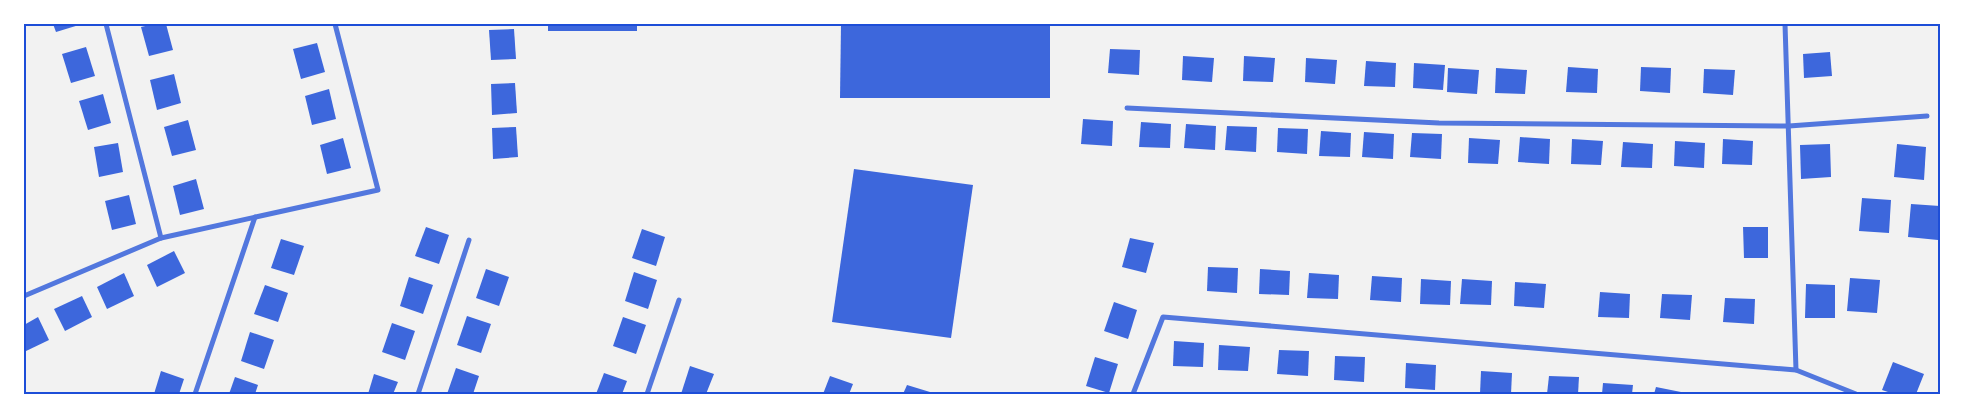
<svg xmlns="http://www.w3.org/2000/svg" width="1964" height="418" viewBox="0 0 1964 418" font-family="'DM Sans',sans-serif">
  <rect width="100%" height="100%" fill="#f2f2f2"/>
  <g fill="#3d67dc">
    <polygon points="53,24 79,24 79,25 56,32"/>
    <polygon points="154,24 166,24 173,50 149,56 141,27"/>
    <rect x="548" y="24" width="89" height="7"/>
    <polygon points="841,24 1050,24 1050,98 840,98"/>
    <polygon points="514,29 516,59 491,60 489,30"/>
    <polygon points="317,43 325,72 301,79 293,49"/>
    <polygon points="86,47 95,76 71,83 62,54"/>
    <polygon points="1110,49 1140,50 1139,75 1108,73"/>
    <polygon points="1830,52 1832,76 1804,78 1803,54"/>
    <polygon points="1183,56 1214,58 1212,82 1182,80"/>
    <polygon points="1244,56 1275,58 1273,82 1243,81"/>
    <polygon points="1306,58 1337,60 1335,84 1305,82"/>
    <polygon points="1366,61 1396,63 1395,87 1364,86"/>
    <polygon points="1414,63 1445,65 1443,90 1413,88"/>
    <polygon points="1568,67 1598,69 1597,93 1566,92"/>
    <polygon points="1641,67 1671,68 1670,93 1640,91"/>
    <polygon points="1448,68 1479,70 1477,94 1447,92"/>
    <polygon points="1496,68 1527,70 1525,94 1495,93"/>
    <polygon points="1704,69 1735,70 1733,95 1703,93"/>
    <polygon points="174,74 181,103 157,110 150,80"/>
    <polygon points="515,83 517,113 492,115 491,84"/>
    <polygon points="329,89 336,119 312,125 305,96"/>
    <polygon points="103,94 111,123 88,130 79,101"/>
    <polygon points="1083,119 1113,121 1112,146 1081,144"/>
    <polygon points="188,120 196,150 172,156 164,127"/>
    <polygon points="1141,122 1171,124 1170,148 1139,147"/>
    <polygon points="1186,124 1216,126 1215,150 1184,148"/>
    <polygon points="1227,126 1257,127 1256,152 1225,150"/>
    <polygon points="516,127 518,157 493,159 492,128"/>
    <polygon points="1278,128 1308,129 1307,154 1277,152"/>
    <polygon points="1321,131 1351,133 1350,157 1319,156"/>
    <polygon points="1364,132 1394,134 1393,159 1362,157"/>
    <polygon points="1412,133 1442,134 1441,159 1410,157"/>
    <polygon points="1520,137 1550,139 1549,164 1518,162"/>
    <polygon points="343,138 351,168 327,174 320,145"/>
    <polygon points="1469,138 1500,140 1498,164 1468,163"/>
    <polygon points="1572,139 1603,141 1601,165 1571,164"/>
    <polygon points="1723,139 1753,141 1752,165 1722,164"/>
    <polygon points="1675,141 1705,143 1704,168 1674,166"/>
    <polygon points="1623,142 1653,144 1652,168 1621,167"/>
    <polygon points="118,143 123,172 99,177 94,147"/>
    <polygon points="1830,144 1831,177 1801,179 1800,145"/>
    <polygon points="1897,144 1926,147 1924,180 1894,177"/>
    <polygon points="854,169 973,185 951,338 832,322"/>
    <polygon points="196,179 204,209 180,215 173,186"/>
    <polygon points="129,195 136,224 112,230 105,201"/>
    <polygon points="1862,198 1891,200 1889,233 1859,231"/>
    <polygon points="1911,204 1940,206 1938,240 1908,237"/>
    <polygon points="426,227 449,235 439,264 415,256"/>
    <polygon points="1743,227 1768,227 1768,258 1744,258"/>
    <polygon points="642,229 665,237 656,266 632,258"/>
    <polygon points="1130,238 1154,243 1146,273 1122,267"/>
    <polygon points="281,239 304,246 294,275 271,268"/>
    <polygon points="174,251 185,273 157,287 147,265"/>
    <polygon points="1208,267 1238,268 1237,293 1207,291"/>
    <polygon points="486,269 509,277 499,306 476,298"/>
    <polygon points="1260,269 1290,271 1289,295 1259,294"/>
    <polygon points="634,272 657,280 648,309 625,301"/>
    <polygon points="124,273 134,296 107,309 97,287"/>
    <polygon points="1309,273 1339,275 1338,299 1307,298"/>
    <polygon points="1372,276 1402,278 1401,302 1370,300"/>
    <polygon points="409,277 433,285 423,314 400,306"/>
    <polygon points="1850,278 1880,280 1877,313 1847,311"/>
    <polygon points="1421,279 1451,281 1450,305 1420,304"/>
    <polygon points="1462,279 1492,281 1491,305 1460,304"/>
    <polygon points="1515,282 1546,284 1544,308 1514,306"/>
    <polygon points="1806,284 1835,285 1835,318 1805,318"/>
    <polygon points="265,285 288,293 278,322 254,314"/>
    <polygon points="1600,292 1630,294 1629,318 1598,317"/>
    <polygon points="1662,294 1692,295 1690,320 1660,318"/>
    <polygon points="82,296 92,317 65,331 54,309"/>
    <polygon points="1725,298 1755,299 1754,324 1723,322"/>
    <polygon points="1114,302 1137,310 1128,339 1104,331"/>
    <polygon points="467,316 491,324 481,353 457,345"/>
    <polygon points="38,317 49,340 24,352 24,325"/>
    <polygon points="623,317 646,325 636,354 613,346"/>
    <polygon points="392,323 415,331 405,360 382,352"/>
    <polygon points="250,332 274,340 264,369 241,361"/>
    <polygon points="1174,341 1204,343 1203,367 1173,366"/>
    <polygon points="1219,345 1250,347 1248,371 1218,370"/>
    <polygon points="1279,350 1309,351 1308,376 1277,374"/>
    <polygon points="1335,356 1365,357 1364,382 1334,380"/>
    <polygon points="1095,357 1118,364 1109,393 1086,386"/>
    <polygon points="1893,362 1924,374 1916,394 1894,394 1882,390"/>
    <polygon points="1406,363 1436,365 1435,390 1405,388"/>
    <polygon points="690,366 714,374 706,394 681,394"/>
    <polygon points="456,368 479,376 473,394 447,394"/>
    <polygon points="161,371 184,379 179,394 154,394"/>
    <polygon points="1481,371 1512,373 1511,394 1480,394"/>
    <polygon points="604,373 627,381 622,394 596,394"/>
    <polygon points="374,374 398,382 393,394 368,394"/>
    <polygon points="830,376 853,384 849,394 823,394"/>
    <polygon points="1549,376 1579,377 1578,394 1547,394"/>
    <polygon points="235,377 258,385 255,394 229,394"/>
    <polygon points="1603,383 1633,385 1632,394 1602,394"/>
    <polygon points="907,385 930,392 929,394 903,394"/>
    <polygon points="1656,387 1686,393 1685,394 1654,394"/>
  </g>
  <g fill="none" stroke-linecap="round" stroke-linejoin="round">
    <g stroke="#5277de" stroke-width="5">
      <polyline points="106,24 161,238"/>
      <polyline points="1785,24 1796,370"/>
      <polyline points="1127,108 1439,123 1789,126 1927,116"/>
      <polyline points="24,296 161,238 378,190 335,24"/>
      <polyline points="195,394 255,217"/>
      <polyline points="418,394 469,240"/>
      <polyline points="647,394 679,300"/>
      <polyline points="1133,394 1163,317 1796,370 1856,394"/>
    </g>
  </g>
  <rect width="1964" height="418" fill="none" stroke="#ffffff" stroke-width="50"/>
  <rect x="25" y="25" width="1914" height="368" fill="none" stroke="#1d4ed8" stroke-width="2"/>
</svg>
